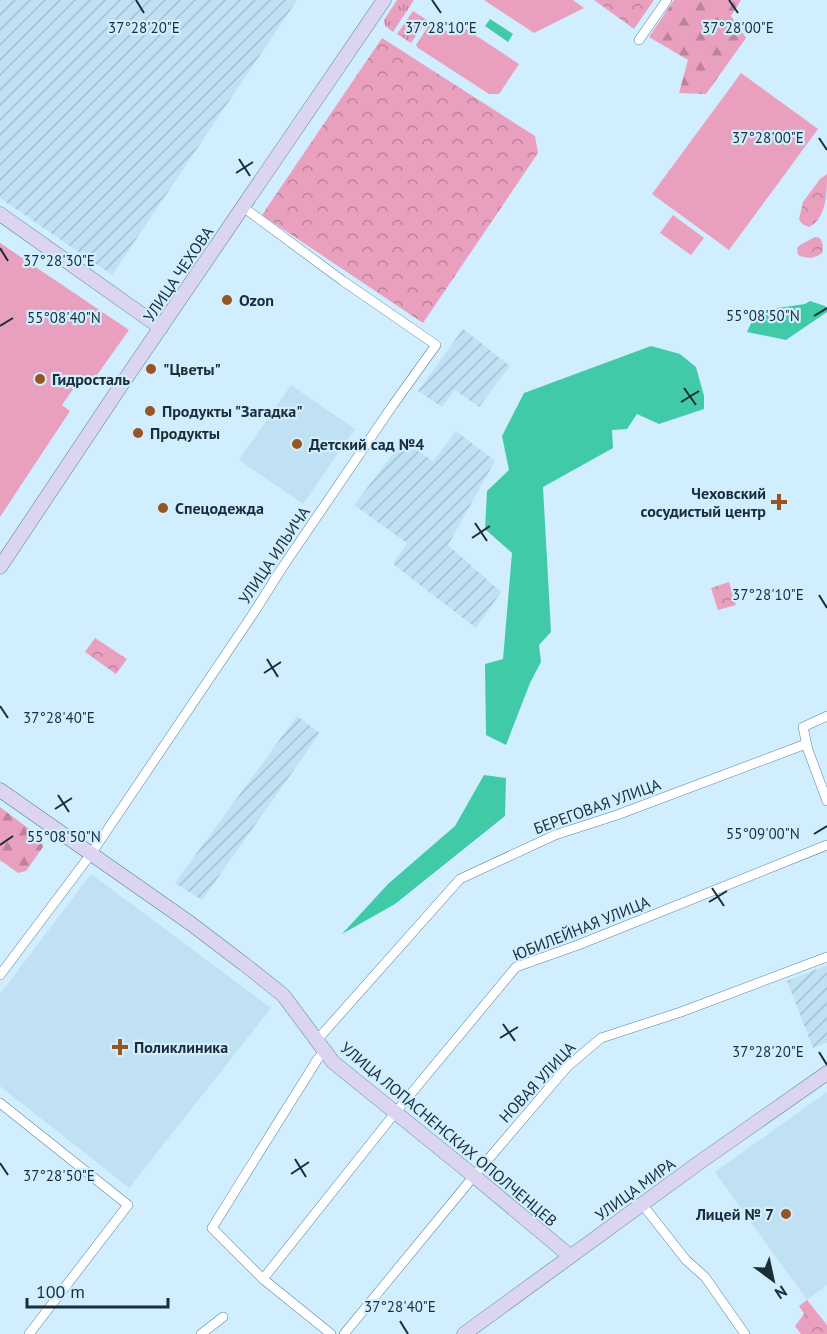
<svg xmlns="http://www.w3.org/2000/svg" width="827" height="1334" viewBox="0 0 827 1334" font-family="'PT Sans',sans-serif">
  <defs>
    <pattern id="industrial-furrows" width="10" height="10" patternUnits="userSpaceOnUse" patternTransform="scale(1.5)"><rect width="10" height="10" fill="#c0e0f3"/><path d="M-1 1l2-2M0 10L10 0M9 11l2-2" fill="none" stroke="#a4c0d1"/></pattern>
    <pattern id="grass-tufts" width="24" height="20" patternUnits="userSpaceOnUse" patternTransform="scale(1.5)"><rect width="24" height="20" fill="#e99fbe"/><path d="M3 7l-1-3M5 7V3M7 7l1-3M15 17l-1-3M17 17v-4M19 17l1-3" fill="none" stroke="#bc829b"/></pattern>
    <pattern id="forest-firs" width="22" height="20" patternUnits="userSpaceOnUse" patternTransform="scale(1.5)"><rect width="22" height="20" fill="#e99fbe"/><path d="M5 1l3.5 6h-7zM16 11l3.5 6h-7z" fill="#bc829b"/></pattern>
    <pattern id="park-crowns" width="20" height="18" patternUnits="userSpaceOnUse" patternTransform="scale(1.5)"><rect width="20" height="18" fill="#e99fbe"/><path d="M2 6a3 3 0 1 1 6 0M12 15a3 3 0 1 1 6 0" fill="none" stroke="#bc829b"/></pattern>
  </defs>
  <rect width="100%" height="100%" fill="#d1eeff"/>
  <g fill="#c0e0f3">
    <polygon points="291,385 355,429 303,504 239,460"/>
    <polygon points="91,874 271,1008 129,1188 0,1086 0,994"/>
    <polygon points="827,1092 827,1285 807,1300 715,1172"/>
  </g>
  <g fill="url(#industrial-furrows)">
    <polygon points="0,0 297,0 112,275 0,198"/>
    <polygon points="463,329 510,366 479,407 455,390 442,407 418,391"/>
    <polygon points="456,431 495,461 448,545 501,592 476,628 393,564 407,543 354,505 395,451 399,438 433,461"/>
    <polygon points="297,716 320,733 202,900 175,883"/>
    <polygon points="827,965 827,1043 813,1048 787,981"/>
  </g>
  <g fill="url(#grass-tufts)">
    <polygon points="397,0 414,0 393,32 385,26 384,20"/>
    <polygon points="413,11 427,20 411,43 397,34"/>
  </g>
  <g fill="url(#forest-firs)">
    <polygon points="674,0 741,0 731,16 746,38 706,94 679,93 688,60 649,37"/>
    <polygon points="0,807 41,838 43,847 26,871 18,873 0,860"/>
  </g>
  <g fill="url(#park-crowns)">
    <polygon points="594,0 654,0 634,29"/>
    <polygon points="382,38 535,136 538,153 423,323 262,215"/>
    <path d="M827,174c0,17 0,45 -18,53 -5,-2 -8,-3 -10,-8l4,-17 17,-23z"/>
    <path d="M815,237l5,1 3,7 -1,8c-8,6 -15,6 -24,2l-1,-7 3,-3z"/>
    <polygon points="729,582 736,605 718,610 711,588"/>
    <polygon points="95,638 127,659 116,674 85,652"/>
    <polygon points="807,1300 827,1325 827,1334 801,1334 795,1326 804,1314 799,1306"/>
  </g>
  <g fill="#e99fbe">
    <polygon points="484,0 573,0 584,8 534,33"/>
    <path d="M431,22c11,7 20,14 32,5l56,37 -20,30h-10l-71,-46 -2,-3z"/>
    <polygon points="741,73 818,129 729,250 652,194"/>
    <polygon points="673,215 704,238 691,255 660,233"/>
    <polygon points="0,243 129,330 92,382 82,376 62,405 70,411 0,517"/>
  </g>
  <g fill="#41caa8">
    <polygon points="490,19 513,34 508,42 485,26"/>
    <polygon points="810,301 825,306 827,308 827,312 786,340 747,332 757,311 805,304"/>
    <polygon points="651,346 680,354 696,367 704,396 704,409 659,424 637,414 627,429 612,430 613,448 543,487 551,632 539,645 541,662 530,683 506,745 486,735 485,664 503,659 512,553 485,529 487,491 509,470 502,436 524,393"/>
    <polygon points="484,775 506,778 505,816 395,904 342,934 388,884 455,826"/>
  </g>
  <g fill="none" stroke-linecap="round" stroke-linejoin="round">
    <defs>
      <g id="street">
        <polyline points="639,40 667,0"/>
        <polyline points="827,716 803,727 808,750 827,801"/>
        <polyline points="0,975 91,854 253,614 282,568 393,405 436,345 343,281 243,207"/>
        <polyline points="317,1040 460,879 555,835 617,815 806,744"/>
        <polyline points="324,1051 317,1060 212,1228 263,1279 331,1334"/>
        <polyline points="0,1103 128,1205 29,1334"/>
        <polyline points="642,1204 686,1260 705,1277 745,1334"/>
        <polyline points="263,1279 395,1113 516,967 578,945 827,845"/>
        <polyline points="201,1334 223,1317"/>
        <polyline points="344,1334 474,1176 567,1067 601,1038 681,1012 827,957"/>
      </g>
      <g id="secondary">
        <polyline points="0,214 161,328"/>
        <polyline points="0,567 122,384 384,0"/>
        <polyline points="0,790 190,923 244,964 283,995 333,1062 474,1176 570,1256"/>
        <polyline points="464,1334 700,1162 827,1073"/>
      </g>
    </defs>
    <use href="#street" stroke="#57849d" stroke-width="10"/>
    <use href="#secondary" stroke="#57849d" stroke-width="15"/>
    <use href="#street" stroke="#fff" stroke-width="9"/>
    <use href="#secondary" stroke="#dcd5f2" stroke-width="14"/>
  </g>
  <path fill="none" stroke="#1b2e38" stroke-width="2" d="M136,0l8,13M432,0l9,13M729,0l9,13M819,138l8,12M239,159l11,17M236,173l17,-11M0,248l8,13M814,316l13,-8M0,326l13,-8M684,388l12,17M681,402l18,-11M475,523l12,18M472,538l18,-12M819,595l8,13M267,659l11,18M264,673l17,-11M0,706l8,12M58,795l11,17M55,809l17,-11M814,834l13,-8M0,845l13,-9M712,888l12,18M709,902l18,-11M503,1024l12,17M500,1038l18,-11M819,1052l8,13M295,1159l11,18M0,1163l8,12M291,1174l18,-12M400,1321l8,13"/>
  <g fill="#975424" stroke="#d1eeff" stroke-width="2">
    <circle cx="227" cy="300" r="6"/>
    <circle cx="151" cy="369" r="6"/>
    <circle cx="40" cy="379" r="6"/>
    <circle cx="150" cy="411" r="6"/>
    <circle cx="138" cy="433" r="6"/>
    <circle cx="297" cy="444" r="6"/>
    <path d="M776 493h6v6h6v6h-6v6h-6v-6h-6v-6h6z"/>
    <circle cx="163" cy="508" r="6"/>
    <path d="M117 1038h6v6h6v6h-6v6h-6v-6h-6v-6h6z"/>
    <circle cx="786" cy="1214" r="6"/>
  </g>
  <g text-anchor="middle" stroke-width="4.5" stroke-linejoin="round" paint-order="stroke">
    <g font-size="16" fill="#1b2e38" stroke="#d1eeff">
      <text transform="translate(178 274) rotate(-56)" y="6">УЛИЦА ЧЕХОВА</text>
      <text transform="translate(274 555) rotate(-56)" y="6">УЛИЦА ИЛЬИЧА</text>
      <text transform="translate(597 806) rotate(-20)" y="6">БЕРЕГОВАЯ УЛИЦА</text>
      <text transform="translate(581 928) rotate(-22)" y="6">ЮБИЛЕЙНАЯ УЛИЦА</text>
      <text transform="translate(537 1082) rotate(-47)" y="6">НОВАЯ УЛИЦА</text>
      <text transform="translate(449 1134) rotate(40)" y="6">УЛИЦА ЛОПАСНЕНСКИХ ОПОЛЧЕНЦЕВ</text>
      <text transform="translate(635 1189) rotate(-36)" y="6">УЛИЦА МИРА</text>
    </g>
    <g font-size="16" font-weight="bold" fill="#1b2e38" stroke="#d1eeff" text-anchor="start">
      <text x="239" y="306">Ozon</text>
      <text x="163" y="375">"Цветы"</text>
      <text x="52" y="385">Гидросталь</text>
      <text x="162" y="417">Продукты "Загадка"</text>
      <text x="150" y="439">Продукты</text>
      <text x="309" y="450">Детский сад №4</text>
      <text x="766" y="499" text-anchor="end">Чеховский<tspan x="766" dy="18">сосудистый центр</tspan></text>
      <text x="175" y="514">Спецодежда</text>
      <text x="134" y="1053">Поликлиника</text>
      <text x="774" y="1220" text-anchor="end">Лицей № 7</text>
    </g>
  </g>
  <g font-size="15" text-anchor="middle" fill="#1b2e38" stroke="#d1eeff" stroke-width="4.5" stroke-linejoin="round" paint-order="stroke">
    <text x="144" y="33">37°28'20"E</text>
    <text x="441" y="33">37°28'10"E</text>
    <text x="738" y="33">37°28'00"E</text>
    <text x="768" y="143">37°28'00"E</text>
    <text x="59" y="266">37°28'30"E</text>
    <text x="763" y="321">55°08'50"N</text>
    <text x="64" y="323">55°08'40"N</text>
    <text x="768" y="600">37°28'10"E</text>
    <text x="59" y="723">37°28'40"E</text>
    <text x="763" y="839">55°09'00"N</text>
    <text x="64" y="842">55°08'50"N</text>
    <text x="768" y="1057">37°28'20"E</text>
    <text x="59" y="1181">37°28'50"E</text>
    <text x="400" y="1312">37°28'40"E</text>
  </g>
  <g transform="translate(773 1280) rotate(147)" stroke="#d1eeff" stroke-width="4.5" paint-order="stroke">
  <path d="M0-4.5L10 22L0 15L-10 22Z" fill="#1b2e38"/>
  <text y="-9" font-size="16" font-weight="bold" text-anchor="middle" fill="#1b2e38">N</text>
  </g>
  <path d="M27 1298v9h141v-9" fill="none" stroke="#1b2e38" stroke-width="3"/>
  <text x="36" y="1298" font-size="18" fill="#1b2e38" stroke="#d1eeff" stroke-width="4.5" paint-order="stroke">100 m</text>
</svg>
